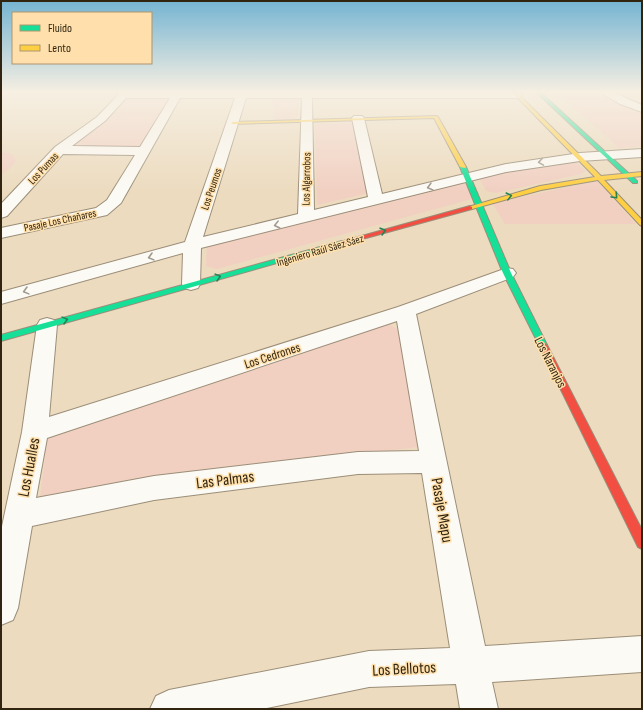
<svg xmlns="http://www.w3.org/2000/svg" width="643" height="710" viewBox="0 0 643 710" font-family="'Sofia Sans Condensed',sans-serif">
  <rect width="100%" height="100%" fill="#ecdbbf"/>
  <g fill="#f1d0c2">
    <polygon points="557,92 596,92 616,102 642,113 642,146 619,148"/>
    <polygon points="132,98 167,98 169,100 142,147 136,149 74,148 72,146 80,136 107,120 124,100"/>
    <polygon points="274,99 293,99 299,100 298,116 292,119 273,120"/>
    <polygon points="354,123 369,193 317,205 315,124"/>
    <polygon points="1,152 12,154 16,160 13,165 1,176"/>
    <polygon points="570,161 579,164 586,171 581,174 496,193 486,191 479,178 531,167"/>
    <polygon points="597,181 636,224 505,224 492,203"/>
    <polygon points="459,184 466,184 472,199 217,269 206,266 207,246"/>
    <polygon points="384,321 400,331 418,447 40,497 48,435"/>
  </g>
  <g fill="none" stroke-linecap="round" stroke-linejoin="round">
    <defs>
      <g id="street">
        <path d="M121,92h396l5,3 -5,3h-205l2,112 54,-13 -16,-79 2,-2h8l2,2 18,76 124,-30 74,-11 62,-4v8l-62,4 -74,11 -305,76 -1,36 -2,4 -7,2 -7,-2 -2,-4 1,-31 -182,51v-12l184,-50 50,-144h-55l-59,105 -14,12 -106,23v-10l95,-20 11,-8 28,-45 -72,-1 -56,62 -6,2v-14l54,-57 42,-30zM126,98h44l-30,49 -68,-1 33,-25zM246,98h56l-4,116 -95,23z"/>
        <polygon points="600,92 612,92 642,105 642,112 620,104"/>
        <path d="M507,268l6,1 3,4 -3,4 -97,37 69,332 157,-10v36l-150,10 6,27h-38l-4,-25 -87,3 -107,22h-112l6,-13 13,-6 200,-39 81,-3 -28,-175 -64,1 -204,26 -122,26 -14,82 -5,12 -12,5v-94l21,-99 15,-107 3,-5 7,-2 7,2 3,5 -8,92 349,-110zM397,321l22,130 -61,1 -204,24 -118,22 11,-60z"/>
      </g>
      <g id="fast">
        <polygon points="536,92 540,92 637,181 637,183 633,183"/>
        <polygon points="461,166 466,167 511,273 547,345 546,347 540,347 503,273 460,167"/>
        <polygon points="342,241 344,242 344,244 1,341 1,335"/>
      </g>
      <g id="slow">
        <polygon points="512,92 516,92 601,176 642,172 642,176 604,180 642,220 642,226 640,225 598,180 541,190 472,209 468,209 468,207 540,186 595,177"/>
        <polygon points="436,116 438,117 466,167 465,168 460,167 434,118 233,124 231,123 233,122"/>
      </g>
      <g id="jam">
        <polygon points="470,206 472,207 472,209 344,244 340,244 339,243 340,242"/>
        <polygon points="543,342 547,345 642,530 642,549 638,547 539,345"/>
      </g>
    </defs>
    <use href="#street" stroke="#9b8e78" stroke-width="2"/>
    <use href="#fast" stroke="#9b8e78" stroke-width="2"/>
    <use href="#slow" stroke="#9b8e78" stroke-width="2"/>
    <use href="#jam" stroke="#9b8e78" stroke-width="2"/>
    <use href="#street" fill="#fcfaf5" fill-rule="evenodd"/>
    <use href="#fast" fill="#16e098" fill-rule="evenodd"/>
    <use href="#slow" fill="#ffcf43" fill-rule="evenodd"/>
    <use href="#jam" fill="#f24e42" fill-rule="evenodd"/>
  </g>
  <defs><path id="oneway-chevron" d="M-2-3.5L2.5 0L-2 3.5" fill="none" stroke-width="1.6" stroke-linecap="round" stroke-linejoin="round"/></defs>
  <g stroke="#a19a8e">
    <use href="#oneway-chevron" transform="translate(541 162) rotate(171)"/>
    <use href="#oneway-chevron" transform="translate(430 187) rotate(165)"/>
    <use href="#oneway-chevron" transform="translate(277 225) rotate(166)"/>
    <use href="#oneway-chevron" transform="translate(151 257) rotate(165)"/>
    <use href="#oneway-chevron" transform="translate(26 291) rotate(165)"/>
  </g>
  <g stroke="#248254">
    <use href="#oneway-chevron" transform="translate(509 196) rotate(-14)"/>
    <use href="#oneway-chevron" transform="translate(615 196) rotate(47)"/>
    <use href="#oneway-chevron" transform="translate(383 231) rotate(-16)"/>
    <use href="#oneway-chevron" transform="translate(218 277) rotate(-15)"/>
    <use href="#oneway-chevron" transform="translate(65 320) rotate(-15)"/>
  </g>
  <linearGradient id="sky" x2="0" y2="1"><stop stop-color="#74b4d2"/><stop offset="0.48" stop-color="#f6efe2"/><stop offset="1" stop-color="#f6efe2" stop-opacity="0"/></linearGradient>
  <rect width="643" height="191" fill="url(#sky)"/>
  <g text-anchor="middle" stroke-width="3" stroke-linejoin="round" paint-order="stroke">
    <g font-size="11" fill="#312511" stroke="#ffe0ac">
      <text transform="translate(43 168) rotate(-47)" y="4">Los Pumas</text>
      <text transform="translate(306 179) rotate(-89)" y="4">Los Algarrobos</text>
      <text transform="translate(211 189) rotate(-71)" y="4">Los Peumos</text>
      <text transform="translate(60 220) rotate(-12)" y="4">Pasaje Los Chañares</text>
      <text transform="translate(320 250) rotate(-16)" y="4">Ingeniero Raúl Sáez Sáez</text>
    </g>
    <g font-size="13" fill="#312511" stroke="#ffe0ac">
      <text transform="translate(272 355) rotate(-18)" y="5">Los Cedrones</text>
      <text transform="translate(551 362) rotate(63)" y="5">Los Naranjos</text>
    </g>
    <g font-size="16" fill="#312511" stroke="#ffe0ac">
      <text transform="translate(28 467) rotate(-79)" y="6">Los Hualles</text>
      <text transform="translate(225 479) rotate(-7)" y="6">Las Palmas</text>
      <text transform="translate(443 510) rotate(80)" y="6">Pasaje Mapu</text>
      <text transform="translate(404 668) rotate(-3)" y="6">Los Bellotos</text>
    </g>
  </g>
  <rect width="643" height="710" fill="none" stroke="#312511" stroke-width="4"/>
  <rect x="12" y="12" width="140" height="52" fill="#ffe0ac" stroke="#ad956e"/>
  <rect x="20" y="25" width="20" height="6" fill="#16e098" stroke="#ad956e"/>
  <text x="48" y="32" font-size="12" fill="#312511">Fluido</text>
  <rect x="20" y="45" width="20" height="6" fill="#ffcf43" stroke="#ad956e"/>
  <text x="48" y="52" font-size="12" fill="#312511">Lento</text>
</svg>
